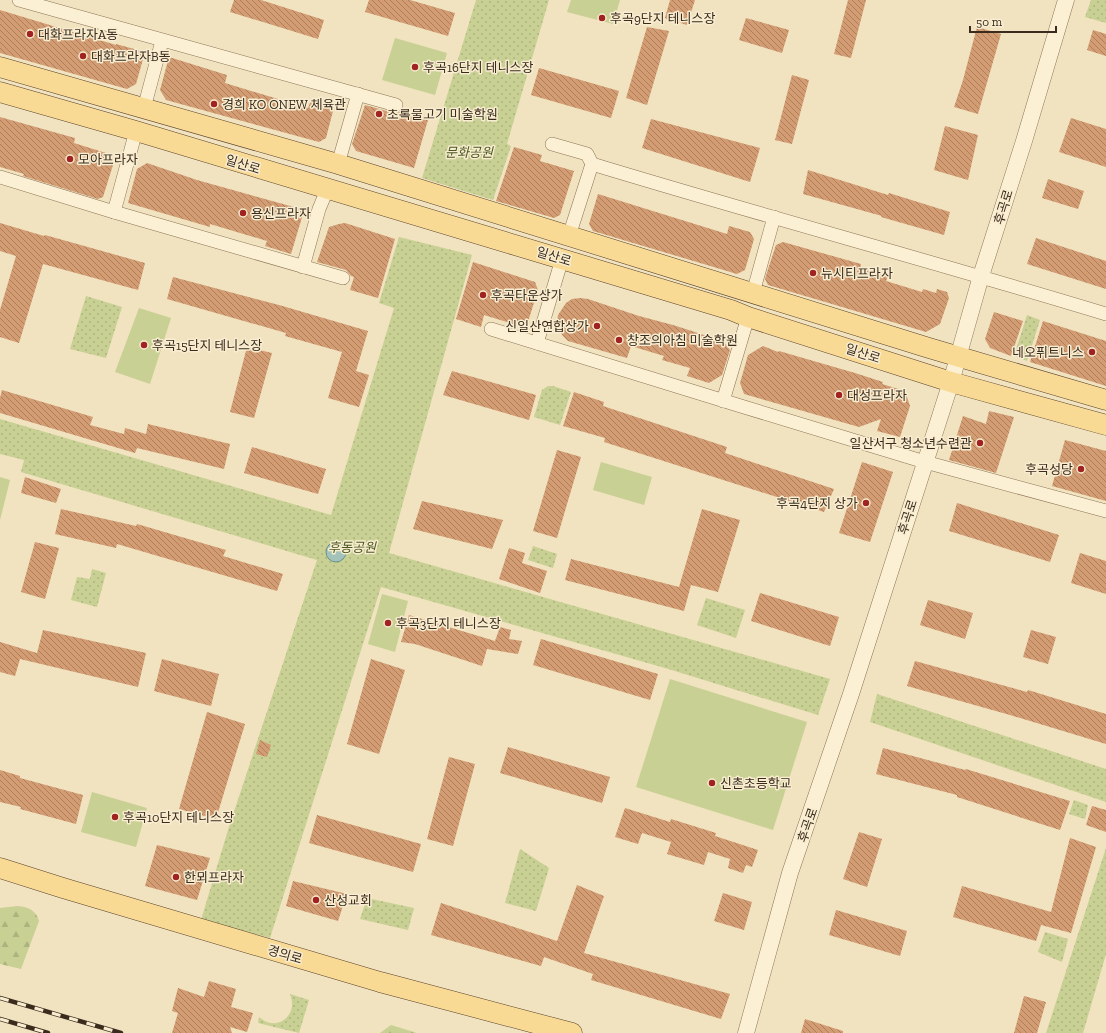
<svg xmlns="http://www.w3.org/2000/svg" width="1106" height="1033" viewBox="0 0 1106 1033" font-family="'Zilla Slab','Noto Sans KR',serif">
  <defs>
    <pattern id="forest-firs" width="22" height="20" patternUnits="userSpaceOnUse"><rect width="22" height="20" fill="#c8d093"/><path d="M5 1l3.5 6h-7zM16 11l3.5 6h-7z" fill="#adb37e"/></pattern>
    <pattern id="park-dots" width="8" height="8" patternUnits="userSpaceOnUse"><rect width="8" height="8" fill="#c8d093"/><path d="M2 2h.1M6 6h.1" fill="none" stroke="#adb37e" stroke-width="1.8" stroke-linecap="round"/></pattern>
    <pattern id="building-back-hatch" width="6" height="6" patternUnits="userSpaceOnUse"><rect width="6" height="6" fill="#d39c72"/><path d="M-1 5l2 2M0 0l6 6M5-1l2 2" fill="none" stroke="#ac7f5d"/></pattern>
  </defs>
  <rect width="100%" height="100%" fill="#f1e3c0"/>
  <g fill="#c8d093">
    <polygon points="571,0 620,0 613,24 567,12"/>
    <polygon points="395,38 447,53 435,95 382,80"/>
    <polygon points="139,308 171,318 150,384 115,372"/>
    <polygon points="601,462 652,477 644,505 593,490"/>
    <polygon points="0,477 10,480 0,520"/>
    <polygon points="382,594 408,601 395,652 368,644"/>
    <polygon points="670,679 807,722 773,830 636,787"/>
    <polygon points="92,792 147,808 136,847 81,832"/>
  </g>
  <g fill="url(#forest-firs)">
    <path d="M18,906c10,1 18,4 21,15l-18,48 -21,-5v-56z"/>
    <polygon points="391,1025 417,1033 380,1033"/>
  </g>
  <g fill="url(#park-dots)">
    <polygon points="476,0 549,0 507,144 511,146 493,200 422,178"/>
    <polygon points="1091,0 1106,0 1106,23 1085,17"/>
    <polygon points="399,237 472,255 389,553 830,679 818,715 665,668 381,587 270,938 201,920 228,830 317,560 21,472 24,460 0,454 0,419 331,515 394,308 379,303"/>
    <polygon points="86,296 122,307 106,358 70,349"/>
    <polygon points="1027,315 1040,320 1027,361 1014,356"/>
    <polygon points="548,386 553,386 571,392 560,425 534,417 542,390"/>
    <polygon points="533,546 557,554 553,568 528,560"/>
    <polygon points="92,569 106,573 97,607 71,600 77,577 90,579"/>
    <polygon points="706,598 745,610 736,638 697,625"/>
    <polygon points="877,694 1106,769 1106,802 870,722"/>
    <polygon points="1074,800 1088,805 1085,819 1069,814"/>
    <polygon points="1106,848 1106,954 1083,1033 1046,1033"/>
    <polygon points="520,849 549,868 536,911 505,903"/>
    <polygon points="367,898 414,908 408,930 360,919"/>
    <polygon points="1045,932 1068,939 1062,962 1038,952"/>
    <path d="M290,994l19,6 -10,33 -41,-10 1,-6c17,16 40,-1 31,-23z"/>
  </g>
  <circle fill="#a3c3ba" stroke="#699288" cx="336" cy="552" r="10"/>
  <g fill="url(#building-back-hatch)">
    <polygon points="234,0 261,0 324,20 318,39 230,12"/>
    <polygon points="369,0 410,0 455,13 448,36 365,12"/>
    <polygon points="670,0 695,0 687,25 665,18"/>
    <polygon points="848,0 866,0 851,58 834,54"/>
    <polygon points="0,10 116,45 116,44 145,52 136,84 127,89 0,53"/>
    <polygon points="746,18 789,30 782,53 739,40"/>
    <polygon points="647,27 669,31 647,105 626,98"/>
    <polygon points="977,27 1001,34 978,114 954,107 963,80"/>
    <polygon points="1093,30 1106,34 1106,56 1087,50"/>
    <polygon points="169,57 227,75 225,83 258,93 308,108 311,100 330,106 333,111 326,138 319,142 166,100 160,90"/>
    <polygon points="539,68 619,91 611,118 531,95"/>
    <polygon points="792,75 809,80 792,144 775,140"/>
    <polygon points="365,105 394,113 400,112 428,120 414,168 356,151 352,144"/>
    <polygon points="0,117 75,138 74,143 109,154 113,165 103,197 98,199 23,176 24,174 0,167"/>
    <polygon points="1071,118 1106,129 1106,167 1059,152"/>
    <polygon points="651,119 760,148 750,182 642,148"/>
    <polygon points="945,126 978,135 968,180 934,170"/>
    <polygon points="514,147 542,155 540,161 574,171 560,215 554,218 496,201"/>
    <polygon points="147,163 197,180 301,209 303,214 291,254 265,246 267,241 210,224 210,227 128,203 137,169"/>
    <polygon points="808,170 888,195 889,193 950,212 944,235 881,217 882,216 803,194"/>
    <polygon points="1048,179 1084,191 1078,209 1042,198"/>
    <polygon points="598,194 727,234 729,226 750,232 754,239 745,270 737,274 593,231 589,224"/>
    <polygon points="0,223 44,236 45,235 145,263 138,290 43,264 19,343 0,337 0,310 16,256 0,251"/>
    <polygon points="345,223 395,239 378,298 350,290 354,277 351,276 346,270 317,262 329,227 339,224"/>
    <polygon points="1036,238 1106,261 1106,289 1027,264"/>
    <polygon points="783,242 861,264 860,268 888,276 886,281 922,292 923,289 936,293 937,289 947,292 949,298 940,324 926,332 768,285 765,279 768,269 776,245"/>
    <polygon points="473,262 535,282 538,290 526,328 484,315 481,327 456,319"/>
    <polygon points="173,277 279,305 368,331 356,371 369,375 359,407 328,398 342,352 285,336 286,333 167,299"/>
    <polygon points="580,298 588,299 639,316 673,325 723,341 730,350 722,375 709,383 687,376 690,368 662,360 664,356 631,346 627,358 568,341 563,336 559,330 557,322 558,315 566,303 572,299"/>
    <polygon points="994,312 1023,321 1011,356 990,348 985,339"/>
    <polygon points="1043,321 1106,341 1106,386 1030,362"/>
    <polygon points="763,346 778,352 779,351 855,373 883,382 882,384 905,391 910,406 900,437 877,431 881,419 859,427 744,394 740,383 748,355"/>
    <polygon points="247,347 272,353 254,418 230,412"/>
    <polygon points="452,371 536,395 529,420 443,395"/>
    <polygon points="2,390 93,417 90,425 124,434 125,428 146,434 148,424 230,444 224,469 137,448 135,453 0,413 0,398"/>
    <polygon points="574,392 604,402 603,406 727,447 725,453 834,489 824,512 604,442 605,438 563,426"/>
    <polygon points="989,411 1014,417 996,473 949,460 963,416 986,424"/>
    <polygon points="1065,440 1106,451 1106,501 1052,486"/>
    <polygon points="252,447 326,469 318,494 244,473"/>
    <polygon points="557,450 581,457 557,538 533,531"/>
    <polygon points="862,462 893,472 870,542 839,533"/>
    <polygon points="25,477 61,489 56,503 21,493"/>
    <polygon points="422,501 503,520 492,549 413,529"/>
    <polygon points="957,503 1059,535 1050,562 949,531"/>
    <polygon points="61,509 136,526 137,524 226,550 223,556 283,574 277,591 117,544 116,548 55,534"/>
    <polygon points="702,509 740,520 718,592 691,585 684,611 565,580 571,559 679,587"/>
    <polygon points="35,542 59,548 45,599 21,592"/>
    <polygon points="509,548 525,553 522,563 547,571 540,593 499,579"/>
    <polygon points="1080,553 1106,561 1106,594 1071,583"/>
    <polygon points="760,593 839,617 830,646 751,621"/>
    <polygon points="928,600 973,613 965,639 920,625"/>
    <polygon points="409,615 495,641 500,627 511,630 509,639 522,641 518,654 487,649 482,666 415,644 401,642"/>
    <polygon points="43,630 146,653 138,687 20,659 15,676 0,672 0,642 37,653"/>
    <polygon points="1031,630 1056,637 1048,664 1023,657"/>
    <polygon points="541,639 658,674 650,700 533,665"/>
    <polygon points="162,659 219,674 211,706 154,691"/>
    <polygon points="371,659 405,670 379,754 347,744"/>
    <polygon points="915,661 1027,692 1028,690 1106,714 1106,744 1010,715 907,686"/>
    <polygon points="207,712 245,724 216,819 179,809"/>
    <polygon points="260,740 271,745 267,757 256,754"/>
    <polygon points="508,747 610,777 602,803 500,773"/>
    <polygon points="883,748 965,770 966,769 1070,801 1060,830 957,797 957,795 876,774"/>
    <polygon points="449,757 475,764 453,846 427,839"/>
    <polygon points="0,770 20,776 20,778 83,795 76,824 20,809 21,807 0,802"/>
    <polygon points="1092,806 1106,810 1106,832 1086,825"/>
    <polygon points="625,808 670,822 671,819 716,833 715,836 758,850 752,867 746,865 743,873 728,868 730,859 708,852 704,865 667,854 671,842 642,833 638,844 615,837"/>
    <polygon points="317,815 421,844 413,872 309,843"/>
    <polygon points="859,832 882,839 867,887 843,879"/>
    <polygon points="1070,838 1096,847 1071,933 1041,925 1036,941 953,917 962,886 1051,912"/>
    <polygon points="157,845 210,858 197,900 145,886"/>
    <polygon points="293,881 347,894 338,921 286,906"/>
    <polygon points="577,885 604,896 584,953 730,994 721,1019 591,980 593,974 544,957 541,966 431,935 441,903 557,941"/>
    <polygon points="723,893 752,902 744,930 714,921"/>
    <polygon points="836,910 907,931 900,956 829,935"/>
    <polygon points="209,981 236,989 231,1007 253,1013 247,1032 230,1027 232,1033 172,1033 178,1013 172,1011 178,988 204,997"/>
    <polygon points="1024,996 1046,1002 1037,1033 1014,1033"/>
    <polygon points="805,1019 843,1031 843,1033 801,1033"/>
  </g>
  <g fill="none" stroke-linecap="round" stroke-linejoin="round">
    <defs>
      <g id="minor">
        <polyline points="19,0 396,105"/>
        <polyline points="144,108 162,41"/>
        <path d="M552,144l35,10 5,10c171,52 343,98 514,150"/>
        <polyline points="338,164 358,94"/>
        <polyline points="0,177 114,212 343,278"/>
        <polyline points="114,212 136,131"/>
        <polyline points="569,236 592,164"/>
        <polyline points="303,267 319,209 327,190"/>
        <polyline points="753,293 774,217"/>
        <polyline points="491,329 744,407 925,462 1106,511"/>
        <polyline points="537,343 562,259"/>
        <polyline points="723,401 748,317"/>
      </g>
      <polyline id="tertiary" points="746,1033 790,873 851,694 951,382 981,276 1024,141 1066,0"/>
      <g id="primary">
        <polyline points="0,67 338,164 929,348 1106,400"/>
        <polyline points="0,92 136,131 731,310 748,317 951,382 1106,425"/>
        <polyline points="0,868 63,888 380,982 572,1033"/>
      </g>
    </defs>
    <use href="#minor" stroke="#8c7456" stroke-width="14"/>
    <use href="#tertiary" stroke="#8c7456" stroke-width="17"/>
    <use href="#primary" stroke="#59412b" stroke-width="21"/>
    <use href="#minor" stroke="#fbf0d4" stroke-width="13"/>
    <use href="#tertiary" stroke="#fbf0d4" stroke-width="16"/>
    <use href="#primary" stroke="#f8da94" stroke-width="20"/>
    <defs>
      <g id="rail">
        <polyline points="0,998 121,1033"/>
        <polyline points="0,1019 48,1033"/>
      </g>
    </defs>
    <use href="#rail" stroke="#3a2b1c" stroke-width="4.5"/>
    <use href="#rail" stroke="#f8edd0" stroke-width="3" stroke-dasharray="9" stroke-linecap="butt"/>
  </g>
  <g fill="#a02221" stroke="#f8edd0" stroke-width="1.5">
    <circle cx="602" cy="18" r="4"/>
    <circle cx="30" cy="34" r="4"/>
    <circle cx="83" cy="56" r="4"/>
    <circle cx="415" cy="67" r="4"/>
    <circle cx="214" cy="104" r="4"/>
    <circle cx="379" cy="114" r="4"/>
    <circle cx="70" cy="159" r="4"/>
    <circle cx="243" cy="213" r="4"/>
    <circle cx="813" cy="273" r="4"/>
    <circle cx="483" cy="295" r="4"/>
    <circle cx="597" cy="326" r="4"/>
    <circle cx="619" cy="340" r="4"/>
    <circle cx="144" cy="345" r="4"/>
    <circle cx="1092" cy="352" r="4"/>
    <circle cx="839" cy="395" r="4"/>
    <circle cx="980" cy="443" r="4"/>
    <circle cx="1081" cy="469" r="4"/>
    <circle cx="866" cy="503" r="4"/>
    <circle cx="388" cy="623" r="4"/>
    <circle cx="712" cy="783" r="4"/>
    <circle cx="115" cy="817" r="4"/>
    <circle cx="176" cy="877" r="4"/>
    <circle cx="316" cy="900" r="4"/>
  </g>
  <g text-anchor="middle" stroke-width="3" stroke-linejoin="round" paint-order="stroke">
    <g font-size="13" fill="#3a2b1c" stroke="#f8edd0" text-anchor="start">
      <text x="610" y="23">후곡9단지 테니스장</text>
      <text x="38" y="39">대화프라자A동</text>
      <text x="91" y="61">대화프라자B동</text>
      <text x="423" y="72">후곡16단지 테니스장</text>
      <text x="222" y="109">경희 KO ONEW 체육관</text>
      <text x="387" y="119">초록물고기 미술학원</text>
      <text x="78" y="164">모아프라자</text>
      <text x="251" y="218">용신프라자</text>
      <text x="821" y="278">뉴시티프라자</text>
      <text x="491" y="300">후곡타운상가</text>
      <text x="589" y="331" text-anchor="end">신일산연합상가</text>
      <text x="627" y="345">창조의아침 미술학원</text>
      <text x="152" y="350">후곡15단지 테니스장</text>
      <text x="1084" y="357" text-anchor="end">네오퓌트니스</text>
      <text x="847" y="400">대성프라자</text>
      <text x="972" y="448" text-anchor="end">일산서구 청소년수련관</text>
      <text x="1073" y="474" text-anchor="end">후곡성당</text>
      <text x="858" y="508" text-anchor="end">후곡4단지 상가</text>
      <text x="396" y="628">후곡3단지 테니스장</text>
      <text x="720" y="788">신촌초등학교</text>
      <text x="123" y="822">후곡10단지 테니스장</text>
      <text x="184" y="882">한뫼프라자</text>
      <text x="324" y="905">산성교회</text>
    </g>
    <g font-size="13" font-style="italic" fill="#4a5821" stroke="#f8edd0">
      <text x="469" y="157">문화공원</text>
      <text x="352" y="552">후동공원</text>
    </g>
    <g font-size="13" fill="#3a2b1c" stroke="#f8edd0">
      <text transform="translate(243 164) rotate(17)" y="5">일산로</text>
      <text transform="translate(1003 207) rotate(-73)" y="5">후곡로</text>
      <text transform="translate(554 256) rotate(17)" y="5">일산로</text>
      <text transform="translate(863 353) rotate(18)" y="5">일산로</text>
      <text transform="translate(907 517) rotate(-72)" y="5">후곡로</text>
      <text transform="translate(807 825) rotate(-71)" y="5">후곡로</text>
      <text transform="translate(285 954) rotate(16)" y="5">경의로</text>
    </g>
  </g>
  <path d="M970 26v6h86v-6" fill="none" stroke="#3a2b1c" stroke-width="2"/>
  <text x="976" y="26" font-size="12" fill="#3a2b1c" stroke="#f8edd0" stroke-width="3" paint-order="stroke">50 m</text>
</svg>
